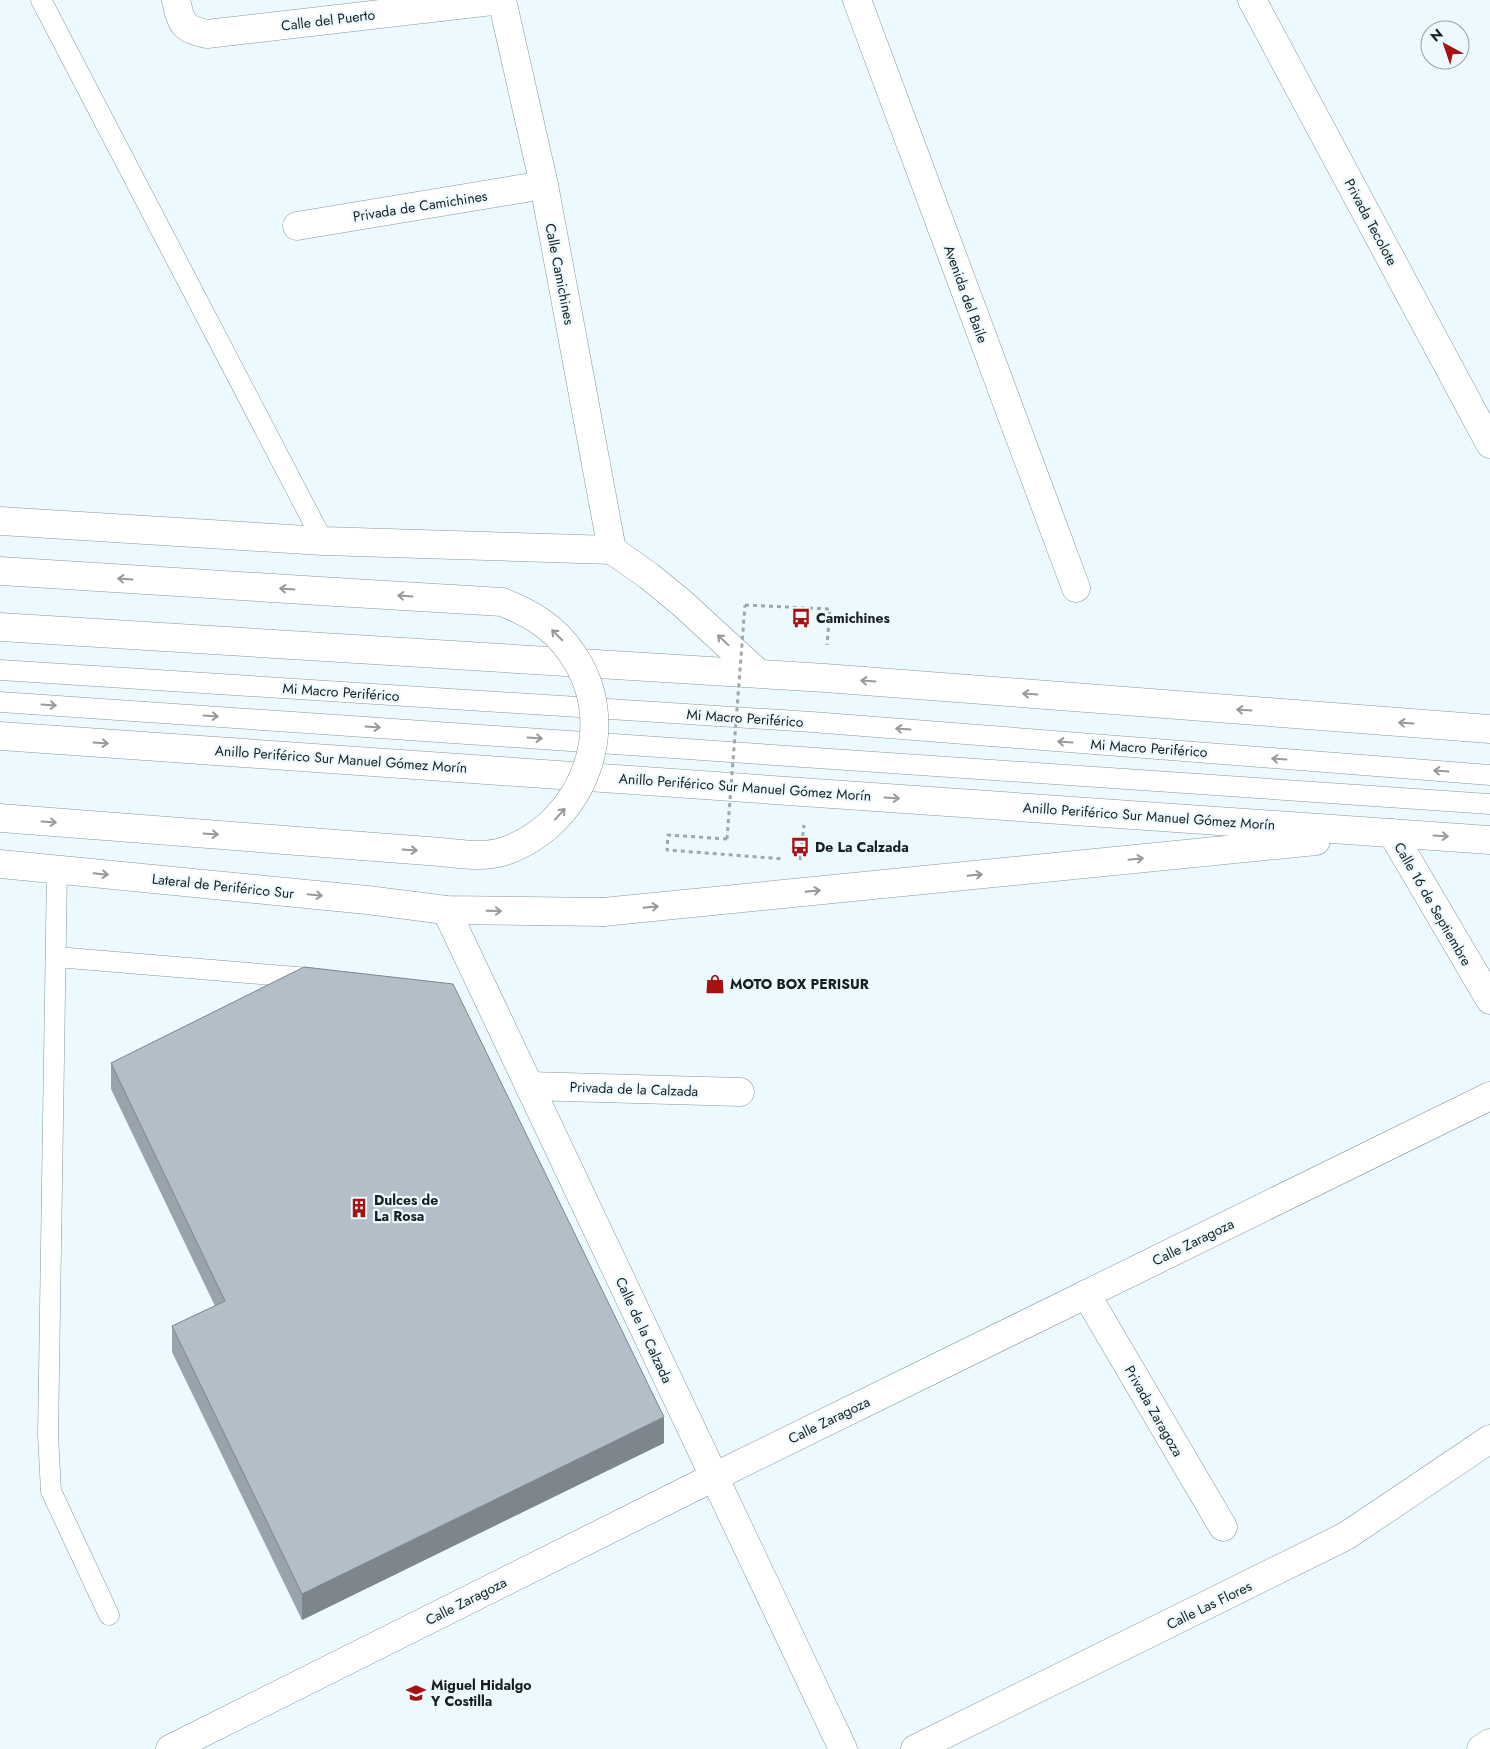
<svg xmlns="http://www.w3.org/2000/svg" width="1490" height="1749" viewBox="0 0 1490 1749" font-family="Jost,sans-serif">
  <rect width="100%" height="100%" fill="#ecfaff"/>
  <g fill="none" stroke-linecap="round" stroke-linejoin="round">
    <defs>
      <g id="lane">
        <polyline points="41,0 323,541"/>
        <polyline points="0,670 812,722 1490,775"/>
        <polyline points="0,702 1490,804"/>
        <polyline points="57,870 48,1435 51,1491 109,1615"/>
        <polyline points="56,957 309,978"/>
      </g>
      <g id="street">
        <path d="M176,0c5,24 7,29 31,34l294,-34"/>
        <polyline points="502,0 544,185 612,550"/>
        <polyline points="857,0 1076,588"/>
        <polyline points="1252,0 1490,444"/>
        <polyline points="297,226 544,185"/>
        <polyline points="1392,833 1490,1000"/>
        <polyline points="446,910 843,1749"/>
        <polyline points="529,1086 740,1092"/>
        <polyline points="1086,1294 1223,1527"/>
        <polyline points="170,1749 714,1477 1490,1096"/>
        <polyline points="915,1749 1346,1536 1490,1439"/>
        <polyline points="1481,1749 1490,1743"/>
      </g>
      <g id="secondary">
        <polyline points="0,521 323,541 612,550"/>
        <polyline points="0,864 367,900 446,910 603,912"/>
      </g>
      <g id="highway">
        <polyline points="612,550 649,576 683,604 758,673"/>
        <polyline points="0,571 336,592"/>
        <polyline points="0,627 825,678 1490,729"/>
        <polyline points="0,736 1490,840"/>
        <polyline points="0,818 362,846"/>
        <polyline points="603,912 1316,841"/>
      </g>
    </defs>
    <use href="#lane" stroke="#87979c" stroke-width="21"/>
    <use href="#street" stroke="#87979c" stroke-width="29"/>
    <use href="#secondary" stroke="#87979c" stroke-width="29"/>
    <use href="#highway" stroke="#87979c" stroke-width="29"/>
    <g stroke="#9da8ac" stroke-width="3" stroke-dasharray="4 4" stroke-linecap="butt">
      <polyline points="745,605 830,609 827,645"/>
      <polyline points="727,839 668,835 667,850 784,859"/>
      <polyline points="800,860 804,825"/>
    </g>
    <use href="#lane" stroke="#fff" stroke-width="20"/>
    <use href="#street" stroke="#fff" stroke-width="28"/>
    <use href="#secondary" stroke="#fff" stroke-width="28"/>
    <use href="#highway" stroke="#fff" stroke-width="28"/>
    <defs>
      <path id="highway-bridge" d="M336,592l166,10c28,11 52,25 69,50 51,70 14,171 -66,199 -21,7 -43,3 -64,1 -26,-2 -53,-4 -79,-6"/>
    </defs>
    <use href="#highway-bridge" stroke="#87979c" stroke-width="29" stroke-linecap="butt"/>
    <polyline stroke="#9da8ac" stroke-width="3" stroke-dasharray="4 4" stroke-linecap="butt" points="727,839 745,605"/>
    <use href="#highway-bridge" stroke="#fff" stroke-width="28"/>
  </g>
  <polygon fill="#9aa3ad" points="111,1063 664,1443 302,1620 172,1352 172,1326 215,1306 111,1089"/>
  <polygon fill="#7d858d" points="664,1417 664,1443 302,1620 302,1594"/>
  <polygon fill="#b3bec9" stroke="#7d858d" points="304,967 453,984 664,1417 302,1594 172,1326 225,1301 111,1063"/>
  <defs><path id="oneway-shaft" d="M-6 0H5M1.5-3L5.5 0L1.5 3" fill="none" stroke-width="1.6" stroke-linecap="round" stroke-linejoin="round" transform="scale(1.25)"/></defs>
  <g stroke="#979a9b">
    <use href="#oneway-shaft" transform="translate(125 579) rotate(-176)"/>
    <use href="#oneway-shaft" transform="translate(287 589) rotate(-176)"/>
    <use href="#oneway-shaft" transform="translate(405 596) rotate(-176)"/>
    <use href="#oneway-shaft" transform="translate(557 635) rotate(-135)"/>
    <use href="#oneway-shaft" transform="translate(723 640) rotate(-137)"/>
    <use href="#oneway-shaft" transform="translate(868 681) rotate(-176)"/>
    <use href="#oneway-shaft" transform="translate(1030 694) rotate(-176)"/>
    <use href="#oneway-shaft" transform="translate(49 705) rotate(4)"/>
    <use href="#oneway-shaft" transform="translate(1244 710) rotate(-176)"/>
    <use href="#oneway-shaft" transform="translate(211 716) rotate(4)"/>
    <use href="#oneway-shaft" transform="translate(1406 723) rotate(-176)"/>
    <use href="#oneway-shaft" transform="translate(373 727) rotate(4)"/>
    <use href="#oneway-shaft" transform="translate(903 729) rotate(-176)"/>
    <use href="#oneway-shaft" transform="translate(535 738) rotate(4)"/>
    <use href="#oneway-shaft" transform="translate(1065 742) rotate(-176)"/>
    <use href="#oneway-shaft" transform="translate(101 743) rotate(4)"/>
    <use href="#oneway-shaft" transform="translate(1279 759) rotate(-176)"/>
    <use href="#oneway-shaft" transform="translate(1441 771) rotate(-176)"/>
    <use href="#oneway-shaft" transform="translate(892 798) rotate(4)"/>
    <use href="#oneway-shaft" transform="translate(560 814) rotate(-48)"/>
    <use href="#oneway-shaft" transform="translate(49 822) rotate(4)"/>
    <use href="#oneway-shaft" transform="translate(211 834) rotate(4)"/>
    <use href="#oneway-shaft" transform="translate(1441 836) rotate(4)"/>
    <use href="#oneway-shaft" transform="translate(410 850) rotate(4)"/>
    <use href="#oneway-shaft" transform="translate(1136 859) rotate(-6)"/>
    <use href="#oneway-shaft" transform="translate(101 874) rotate(6)"/>
    <use href="#oneway-shaft" transform="translate(975 875) rotate(-6)"/>
    <use href="#oneway-shaft" transform="translate(813 891) rotate(-6)"/>
    <use href="#oneway-shaft" transform="translate(315 895) rotate(6)"/>
    <use href="#oneway-shaft" transform="translate(651 907) rotate(-6)"/>
    <use href="#oneway-shaft" transform="translate(494 911) rotate(1)"/>
  </g>
  <defs>
    <symbol id="bus-bare" viewBox="-9 -9 18 18"><path d="M-5-6H5V4H4V6H2V4H-2V6H-4V4H-5ZM-3.5-4V0h7V-4ZM-3.5 1.2v1.5H-2V1.2ZM2 1.2v1.5H3.5V1.2Z" fill="#a61112" stroke="#ecfaff" stroke-width="2.5" paint-order="stroke"/></symbol>
    <symbol id="shop-bare" viewBox="-9 -9 18 18"><path d="M-5-2.5h2.3a2.7 3.5 0 0 1 5.4 0H5L5.5 6h-11ZM-1.5-2.5h3a1.5 2.3 0 0 0-3 0Z" fill="#a61112" stroke="#ecfaff" stroke-width="2.5" paint-order="stroke"/></symbol>
    <symbol id="building-bare" viewBox="-9 -9 18 18"><path d="M-4-6H4V6H1V3H-1V6H-4ZM-2.5-4.3h1.7v1.8h-1.7ZM.8-4.3h1.7v1.8H.8ZM-2.5-1h1.7V.8h-1.7ZM.8-1h1.7V.8H.8Z" fill="#a61112" stroke="#ecfaff" stroke-width="2.5" paint-order="stroke"/></symbol>
    <symbol id="school-bare" viewBox="-9 -9 18 18"><path d="M0-5L7-2L0 1L-7-2ZM-4 1L0 2.5L4 1V4Q0 6-4 4Z" fill="#a61112" stroke="#ecfaff" stroke-width="2.5" paint-order="stroke"/></symbol>
  </defs>
  <g fill-rule="evenodd">
    <use href="#bus-bare" x="787" y="604" width="28" height="28"/>
    <use href="#bus-bare" x="786" y="833" width="28" height="28"/>
    <use href="#shop-bare" x="701" y="970" width="28" height="28"/>
    <use href="#building-bare" x="345" y="1194" width="28" height="28"/>
    <use href="#school-bare" x="402" y="1679" width="28" height="28"/>
  </g>
  <g text-anchor="middle" stroke-width="4.5" stroke-linejoin="round" paint-order="stroke">
    <g font-size="14" fill="#181e20" stroke="#ecfaff">
      <text transform="translate(328 20) rotate(-7)" y="5">Calle del Puerto</text>
      <text transform="translate(420 206) rotate(-9)" y="5">Privada de Camichines</text>
      <text transform="translate(1371 222) rotate(62)" y="5">Privada Tecolote</text>
      <text transform="translate(560 274) rotate(79)" y="5">Calle Camichines</text>
      <text transform="translate(966 294) rotate(70)" y="5">Avenida del Baile</text>
      <text transform="translate(341 692) rotate(4)" y="5">Mi Macro Periférico</text>
      <text transform="translate(745 718) rotate(4)" y="5">Mi Macro Periférico</text>
      <text transform="translate(1149 748) rotate(4)" y="5">Mi Macro Periférico</text>
      <text transform="translate(341 759) rotate(4)" y="5">Anillo Periférico Sur Manuel Gómez Morín</text>
      <text transform="translate(745 787) rotate(4)" y="5">Anillo Periférico Sur Manuel Gómez Morín</text>
      <text transform="translate(1149 816) rotate(4)" y="5">Anillo Periférico Sur Manuel Gómez Morín</text>
      <text transform="translate(223 886) rotate(6)" y="5">Lateral de Periférico Sur</text>
      <text transform="translate(1433 904) rotate(60)" y="5">Calle 16 de Septiembre</text>
      <text transform="translate(634 1089) rotate(2)" y="5">Privada de la Calzada</text>
      <text transform="translate(1193 1242) rotate(-26)" y="5">Calle Zaragoza</text>
      <text transform="translate(644 1330) rotate(65)" y="5">Calle de la Calzada</text>
      <text transform="translate(1154 1411) rotate(60)" y="5">Privada Zaragoza</text>
      <text transform="translate(829 1420) rotate(-26)" y="5">Calle Zaragoza</text>
      <text transform="translate(466 1601) rotate(-27)" y="5">Calle Zaragoza</text>
      <text transform="translate(1209 1605) rotate(-26)" y="5">Calle Las Flores</text>
    </g>
    <g font-size="14" font-weight="bold" fill="#181e20" stroke="#ecfaff" text-anchor="start">
      <text x="816" y="623">Camichines</text>
      <text x="815" y="852">De La Calzada</text>
      <text x="730" y="989">MOTO BOX PERISUR</text>
      <text x="374" y="1205">Dulces de<tspan x="374" dy="16">La Rosa</tspan></text>
      <text x="431" y="1690">Miguel Hidalgo<tspan x="431" dy="16">Y Costilla</tspan></text>
    </g>
  </g>
  <g transform="translate(1445 45) rotate(320)"><circle r="24" fill="#ecfaff" stroke="#97a2a6"/>
  <path d="M0-4L9 19L0 12L-9 19Z" fill="#a61112"/>
  <text y="-8" font-size="14" font-weight="bold" text-anchor="middle" fill="#181e20">N</text>
  </g>
</svg>
